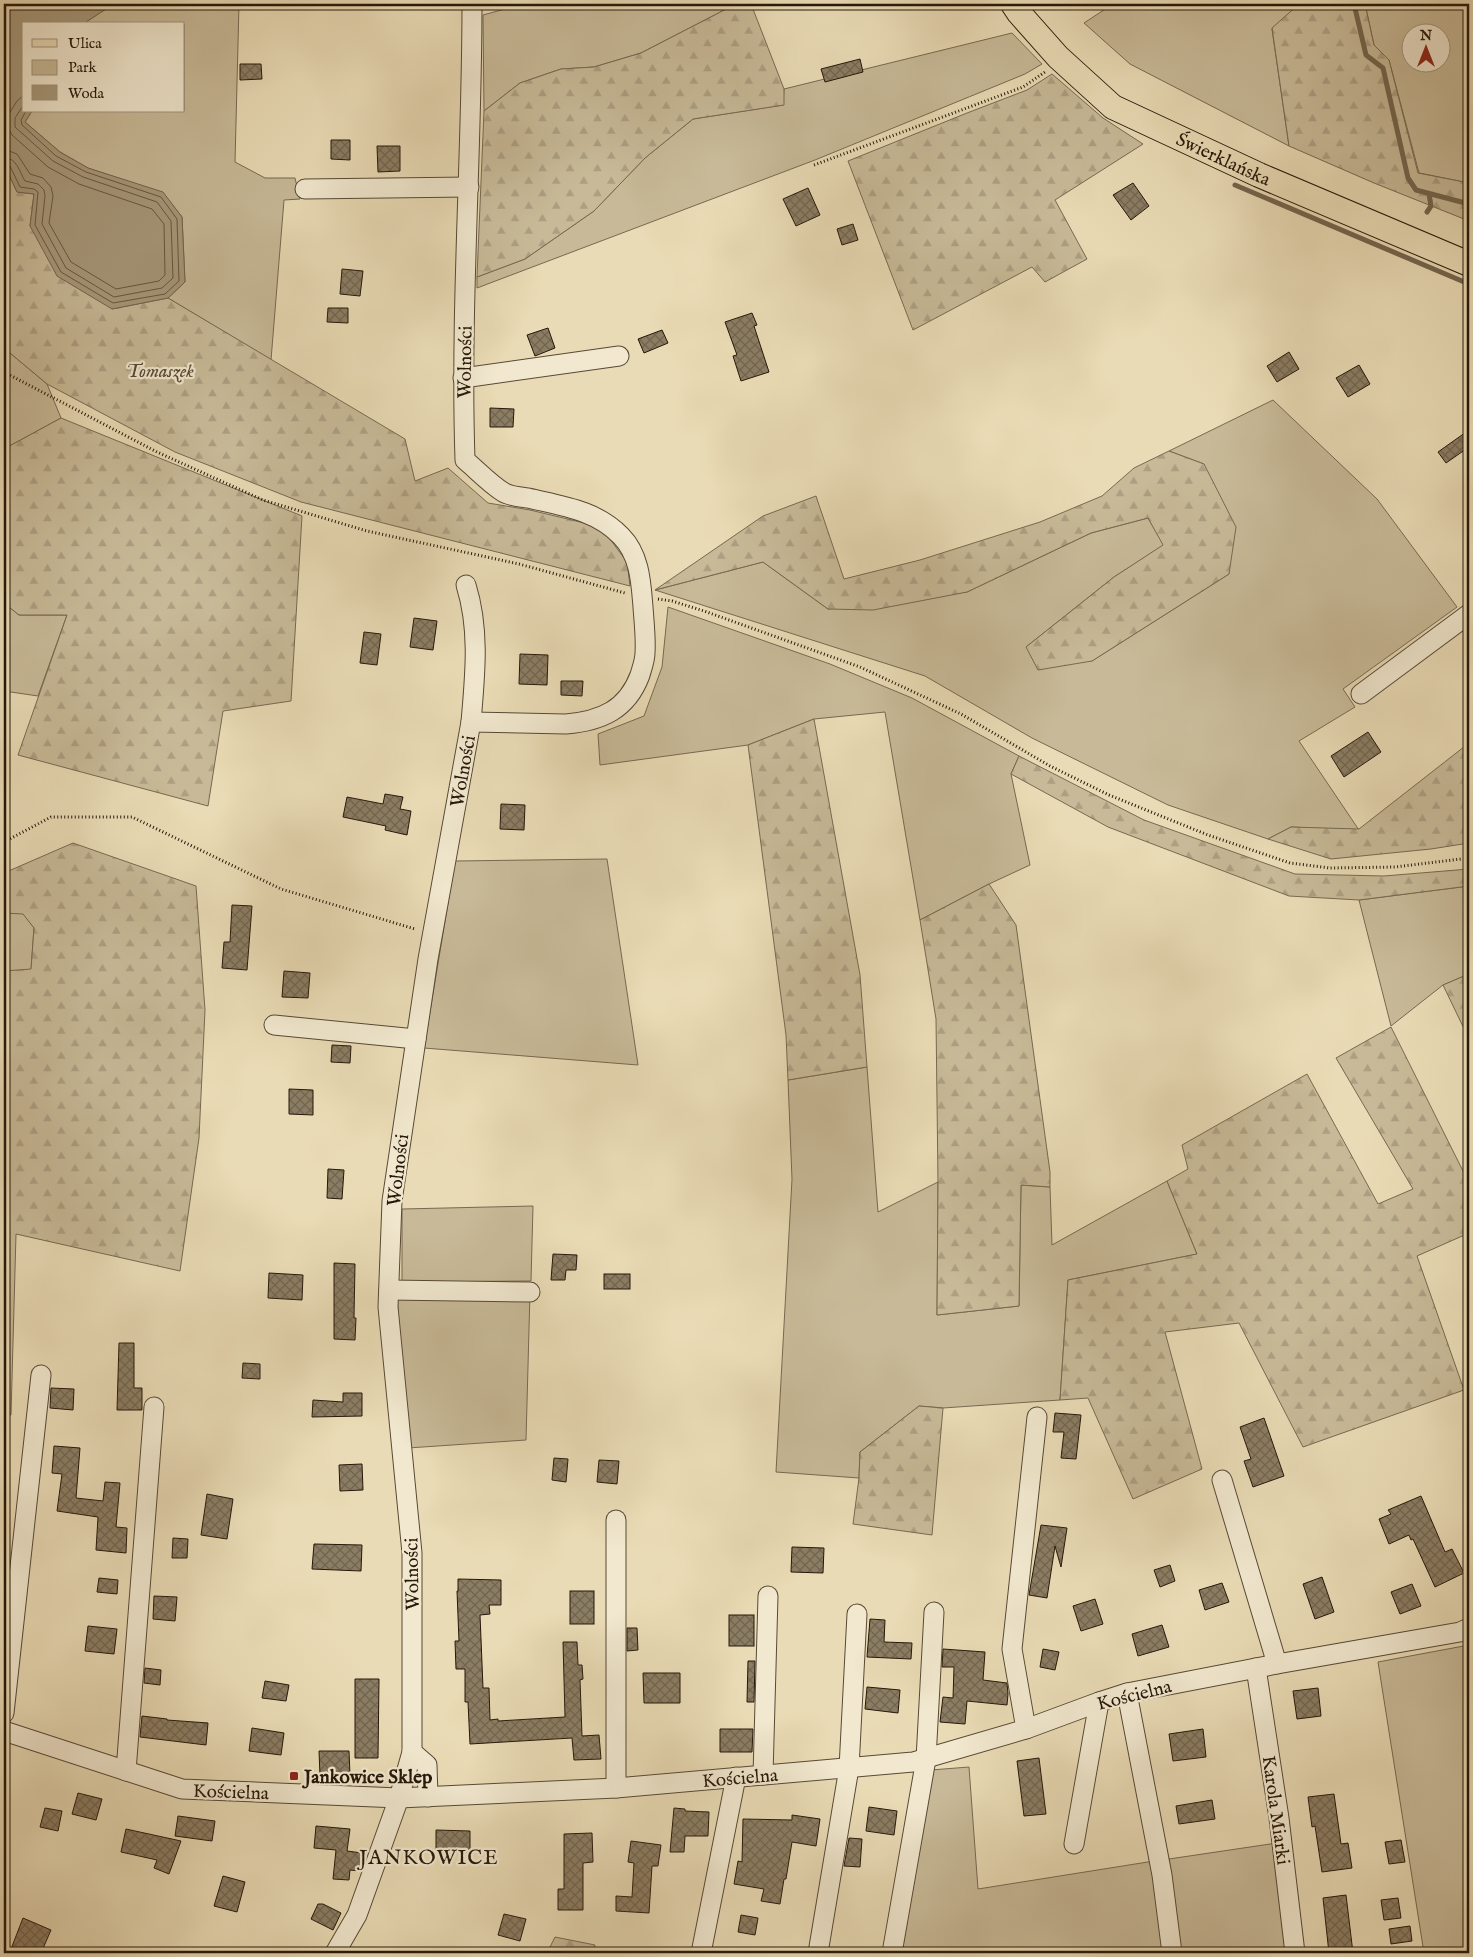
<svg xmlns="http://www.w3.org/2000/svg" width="1473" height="1957" viewBox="0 0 1473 1957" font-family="'IM FELL English',serif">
  <defs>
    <pattern id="forest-firs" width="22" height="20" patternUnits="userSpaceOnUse" patternTransform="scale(1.25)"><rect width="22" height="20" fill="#c8ba98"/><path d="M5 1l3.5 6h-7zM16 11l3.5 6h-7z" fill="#ac9f82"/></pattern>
    <pattern id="building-cross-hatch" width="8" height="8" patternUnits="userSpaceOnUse" patternTransform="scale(1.25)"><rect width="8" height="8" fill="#8b7d63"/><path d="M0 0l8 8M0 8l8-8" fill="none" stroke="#716550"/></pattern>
  </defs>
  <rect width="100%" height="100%" fill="#e9dbb5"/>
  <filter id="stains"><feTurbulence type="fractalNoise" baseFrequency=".004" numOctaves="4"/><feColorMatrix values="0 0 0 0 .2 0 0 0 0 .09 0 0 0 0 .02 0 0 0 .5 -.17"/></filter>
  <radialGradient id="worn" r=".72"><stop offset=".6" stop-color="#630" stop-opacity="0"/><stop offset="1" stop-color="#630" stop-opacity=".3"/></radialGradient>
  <g fill="#c8ba98" stroke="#776951" fill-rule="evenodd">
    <polygon points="122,4 239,4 235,162 265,178 295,178 300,199 284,200 271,360 168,298 185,282 182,217 163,193 88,168 60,152 25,122 32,111 184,111 184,24 83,24 112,5"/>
    <polygon points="523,4 736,4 641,53 594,67 561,69 520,83 484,111 483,15"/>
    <polygon points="1113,4 1299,4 1272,29 1289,146 1130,64 1084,23"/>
    <path d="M1365,4h104v179l-50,-10 -30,-113 -15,-15zM1410,32h30v30h-30z"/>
    <polygon points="1012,33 1042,64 1025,74 815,160 477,288 477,277 525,259 594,211 645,158 693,119 783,105 784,89"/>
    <polygon points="4,348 47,384 61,418 4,449"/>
    <polygon points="1273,400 1377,499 1457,607 1343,689 1355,707 1299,741 1359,830 1291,827 1268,839 1168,805 1032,738 925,676 655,590 763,562 828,609 967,592 1091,533 1148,518 1164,545 1114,577 1026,647 1092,661 1229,574 1204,464 1169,451"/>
    <polygon points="4,603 19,615 67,615 38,696 4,691"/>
    <polygon points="668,607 830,664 912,698 1019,756 1011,774 1030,865 989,884 920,920 885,712 814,719 748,745 600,765 598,734 644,716 662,667"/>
    <polygon points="607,859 638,1065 424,1048 455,861"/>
    <polygon points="1469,886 1469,974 1443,985 1391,1026 1359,900"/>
    <polygon points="4,913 23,913 34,928 31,970 4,971"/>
    <polygon points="867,1067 878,1212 938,1182 937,1315 1019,1306 1021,1185 1050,1187 1052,1245 1167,1181 1197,1254 1068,1280 1060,1400 943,1408 919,1406 860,1452 859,1478 776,1472 792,1179 788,1080"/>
    <polygon points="533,1206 531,1281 402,1282 402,1209"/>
    <polygon points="530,1292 526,1440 408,1448 397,1298"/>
    <polygon points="1469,1645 1469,1953 1424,1953 1378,1662"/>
    <polygon points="969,1767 978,1889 1154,1861 1167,1953 902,1953 931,1770"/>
    <polygon points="1277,1843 1289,1953 1179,1953 1169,1859"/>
  </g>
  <g fill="url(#forest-firs)" stroke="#776951">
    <polygon points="736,4 751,4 784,89 784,105 693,119 645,158 594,211 525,259 477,277 484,111 520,83 561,69 594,67 641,53"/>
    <polygon points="1299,4 1365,4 1374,45 1389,60 1418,173 1469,183 1469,221 1374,183 1289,146 1272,28"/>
    <polygon points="1052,74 1103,118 1143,144 1055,200 1087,259 1045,282 1032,267 913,330 848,161 967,113 1027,90"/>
    <polygon points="4,164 17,192 34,194 30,226 112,309 168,298 405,439 415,481 448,468 488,503 530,510 601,527 627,562 630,586 301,502 175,452 47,384 4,348"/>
    <polygon points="61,418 302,516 291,701 223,711 208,806 18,755 67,615 19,615 4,603 4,449"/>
    <polygon points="1169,451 1204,464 1236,527 1229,574 1092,661 1038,670 1026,647 1114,577 1163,545 1148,518 1091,533 967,592 873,610 828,609 763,562 655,590 763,516 816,496 844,579 920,560 1040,522 1102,496 1134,468"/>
    <polygon points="814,719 860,975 867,1067 788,1080 786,1035 748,745"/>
    <polygon points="1469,743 1469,843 1431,849 1331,859 1268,839 1291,827 1359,829"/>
    <polygon points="1019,756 1144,820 1295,874 1384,876 1469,869 1469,886 1359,900 1289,896 1108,827 1011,774"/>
    <polygon points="73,843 196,886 205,1010 199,1138 180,1271 16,1234 11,1415 4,1415 4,971 31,969 34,928 23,914 4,913 4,873"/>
    <polygon points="989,884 1016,925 1050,1172 1050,1187 1021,1185 1019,1306 937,1315 938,1182 936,1019 920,920"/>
    <polygon points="1469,974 1469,1039 1443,985"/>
    <polygon points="1391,1027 1469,1183 1469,1233 1417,1256 1464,1390 1303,1447 1239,1323 1165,1332 1202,1469 1133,1499 1088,1398 1060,1400 1068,1280 1197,1254 1167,1181 1188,1169 1182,1145 1307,1074 1378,1204 1413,1189 1336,1058"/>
    <polygon points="919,1406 943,1408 932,1535 853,1524 859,1478 860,1452"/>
    <polygon points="555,1937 595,1945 594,1953 547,1953"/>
  </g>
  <polygon fill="#a7997b" stroke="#73654e" points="4,4 122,4 112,5 83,24 24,24 24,111 32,111 25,122 60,152 88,168 163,192 182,217 185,282 168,298 112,309 57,276 30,226 34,194 17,192 4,164"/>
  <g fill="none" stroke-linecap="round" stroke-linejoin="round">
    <g stroke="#665842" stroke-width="1">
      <polyline points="4,149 17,154 30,174 43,178 51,187 53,196 49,223 71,262 116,289 159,281 165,275 164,224 152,209 79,184 48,167 12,135 7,126 7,117 17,101 24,95"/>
      <path d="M4,157c13,1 15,14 21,24l13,3 6,6 1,6 -3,28 24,44 48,29 48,-9 11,-10 -2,-57 -14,-19 -74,-25 -30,-16 -38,-34v-9l9,-14"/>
      <polyline points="4,163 10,166 20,187 34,189 38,192 35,225 61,272 113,303 165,294 179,281 177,219 161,197 86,172 56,156 22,125 21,120 26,111"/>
    </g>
    <g stroke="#73654e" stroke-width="5">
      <polyline points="1354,4 1366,55 1383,68 1408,178 1416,190 1469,204"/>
      <polyline points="1235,185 1469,284"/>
      <polyline points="1427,212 1431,206 1429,194"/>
    </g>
  </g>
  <g fill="url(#building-cross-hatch)" stroke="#26180a">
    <polygon points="860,59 863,72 825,82 821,69"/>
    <polygon points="240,64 261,64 262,79 240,80"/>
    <polygon points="331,140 350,140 350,160 331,159"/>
    <polygon points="377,146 400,146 400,171 378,172"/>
    <polygon points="1133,183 1149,206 1131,220 1113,195"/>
    <polygon points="808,188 820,215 796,226 783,199"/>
    <polygon points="853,224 858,240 842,245 837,229"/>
    <polygon points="342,269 363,271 360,296 340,294"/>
    <polygon points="328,308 348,308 348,323 327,322"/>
    <polygon points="752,313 757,325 754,326 769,372 741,381 733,356 737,355 725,322"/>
    <polygon points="548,328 555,348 535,356 527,335"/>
    <polygon points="662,330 668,343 644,353 638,339"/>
    <polygon points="1289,352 1299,369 1277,382 1267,366"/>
    <polygon points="1359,365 1370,384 1348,397 1336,378"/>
    <polygon points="490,408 514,409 513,427 490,427"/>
    <polygon points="1469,430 1469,447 1446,463 1438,452"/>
    <polygon points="414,618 437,621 433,650 410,647"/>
    <polygon points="364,632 381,634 377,665 360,663"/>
    <polygon points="520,654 548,655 547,685 519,684"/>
    <polygon points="561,681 583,681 582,696 561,695"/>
    <polygon points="1368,732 1381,752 1344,777 1331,756"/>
    <polygon points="385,794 403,797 400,809 411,811 407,835 385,830 386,826 343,817 347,797 383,804"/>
    <polygon points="501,804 525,805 524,830 500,829"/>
    <polygon points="232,905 252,906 247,970 222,968 224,942 230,942"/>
    <polygon points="284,971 310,973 308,998 282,997"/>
    <polygon points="332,1045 351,1046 350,1063 331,1062"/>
    <polygon points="289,1089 313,1090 313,1115 289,1114"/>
    <polygon points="328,1169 344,1170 342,1199 327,1198"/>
    <polygon points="553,1254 577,1255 576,1270 566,1270 565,1280 551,1280"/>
    <polygon points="334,1263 355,1264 354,1318 356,1318 355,1340 334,1339"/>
    <polygon points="269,1273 303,1275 302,1300 268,1298"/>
    <rect x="604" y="1274" width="26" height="15"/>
    <polygon points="119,1343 134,1343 134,1388 142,1388 142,1410 117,1410"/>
    <polygon points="243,1363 260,1364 260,1379 242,1378"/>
    <polygon points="51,1388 74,1389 73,1410 50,1408"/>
    <polygon points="343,1393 362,1393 362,1416 312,1417 313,1400 343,1402"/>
    <polygon points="1055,1413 1081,1415 1076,1459 1061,1458 1064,1432 1053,1432"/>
    <polygon points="1264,1418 1284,1476 1253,1487 1244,1461 1251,1459 1240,1427"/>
    <polygon points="54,1446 80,1448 76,1498 103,1501 105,1482 120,1483 116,1527 127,1528 126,1553 96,1550 98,1517 57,1511 62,1474 52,1473"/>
    <polygon points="554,1458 568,1459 566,1482 552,1480"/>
    <polygon points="599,1460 619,1461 617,1484 597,1482"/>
    <polygon points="362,1464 363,1490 340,1491 339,1465"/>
    <polygon points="207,1494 233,1499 227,1539 201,1535"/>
    <polygon points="1421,1496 1445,1552 1452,1549 1464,1573 1435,1587 1413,1539 1411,1540 1409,1535 1389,1544 1379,1519 1391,1514 1388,1510"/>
    <polygon points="1041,1525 1067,1528 1061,1567 1055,1546 1047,1598 1029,1595"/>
    <polygon points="173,1538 188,1539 187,1558 172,1558"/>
    <polygon points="314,1544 362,1545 361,1571 312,1569"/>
    <polygon points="792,1547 824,1548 823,1573 791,1572"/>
    <polygon points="1170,1565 1175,1581 1160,1587 1154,1570"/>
    <polygon points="1322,1577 1334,1612 1315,1619 1303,1584"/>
    <polygon points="99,1578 118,1580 117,1594 97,1592"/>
    <polygon points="458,1579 501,1580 501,1605 489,1605 490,1614 480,1615 483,1688 489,1688 490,1720 498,1719 498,1721 565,1717 563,1642 577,1642 578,1665 582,1665 583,1679 580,1680 582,1736 599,1735 601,1759 574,1760 572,1738 470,1744 468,1702 465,1702 465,1669 456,1669 455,1641 459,1641 457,1591 458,1591"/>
    <polygon points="1222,1583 1229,1602 1205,1610 1199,1590"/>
    <polygon points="1412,1584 1421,1606 1400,1614 1391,1592"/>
    <rect x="570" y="1591" width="24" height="33"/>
    <polygon points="154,1596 177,1597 175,1621 153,1619"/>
    <polygon points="1095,1599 1103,1624 1081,1631 1073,1606"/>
    <rect x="729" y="1615" width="25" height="31"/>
    <polygon points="870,1619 885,1620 884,1642 912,1643 911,1659 867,1657"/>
    <polygon points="1162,1625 1169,1647 1138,1656 1132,1634"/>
    <polygon points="88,1626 117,1629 114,1654 85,1651"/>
    <polygon points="627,1628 637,1628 638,1650 627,1651"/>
    <polygon points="943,1649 985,1652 983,1680 1007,1683 1008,1694 1007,1705 967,1701 965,1724 940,1722 943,1697 953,1698 954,1667 942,1667"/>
    <polygon points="1043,1649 1059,1652 1055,1670 1040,1667"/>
    <polygon points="748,1661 755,1661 754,1702 747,1702"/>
    <polygon points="145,1668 161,1670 160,1685 144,1683"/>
    <polygon points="643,1673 680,1673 680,1703 644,1703"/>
    <polygon points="355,1679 379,1679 378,1758 355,1758"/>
    <polygon points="265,1681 289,1685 286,1701 262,1698"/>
    <polygon points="867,1687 900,1690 898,1713 865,1709"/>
    <polygon points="1318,1688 1321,1716 1297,1719 1293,1691"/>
    <polygon points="142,1716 167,1719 167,1720 208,1723 206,1745 140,1737"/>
    <polygon points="252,1728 284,1733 281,1755 249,1751"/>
    <polygon points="720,1729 753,1729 752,1752 720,1752"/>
    <polygon points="1203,1729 1206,1757 1173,1761 1169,1734"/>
    <polygon points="319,1751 349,1751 350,1775 320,1776"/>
    <polygon points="1039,1758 1046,1814 1024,1816 1017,1761"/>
    <polygon points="78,1793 102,1799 96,1820 72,1814"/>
    <polygon points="1334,1794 1341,1844 1348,1843 1352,1868 1322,1872 1315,1826 1312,1827 1308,1797"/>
    <polygon points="1212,1800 1215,1819 1179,1824 1176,1806"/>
    <polygon points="869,1807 897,1811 894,1835 866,1831"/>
    <polygon points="45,1808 62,1811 58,1831 40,1827"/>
    <polygon points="674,1808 685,1809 685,1811 709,1812 708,1836 685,1836 684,1852 670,1852"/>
    <polygon points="792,1815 820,1819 816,1846 792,1842 786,1879 784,1879 780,1904 761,1901 764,1889 734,1884 738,1861 742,1862 743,1819 792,1820"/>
    <polygon points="178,1816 215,1821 212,1841 175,1836"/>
    <polygon points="316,1826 350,1829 347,1851 362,1853 360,1871 350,1870 349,1880 333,1879 336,1850 314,1848"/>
    <polygon points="126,1829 181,1841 169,1874 154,1868 157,1860 121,1852"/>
    <polygon points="436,1830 470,1831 470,1852 436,1852"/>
    <polygon points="592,1833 593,1862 583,1863 583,1910 558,1910 558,1889 564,1889 564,1834"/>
    <polygon points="849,1838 862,1839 860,1867 844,1866"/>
    <polygon points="1401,1840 1405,1862 1389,1864 1385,1842"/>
    <polygon points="631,1841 661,1845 658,1866 652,1866 649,1913 616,1911 616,1896 632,1897 634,1863 628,1862"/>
    <polygon points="223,1876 245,1882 237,1912 214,1906"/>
    <polygon points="1346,1895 1353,1953 1329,1953 1323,1898"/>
    <polygon points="1398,1898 1401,1918 1384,1920 1381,1900"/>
    <polygon points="318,1904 323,1904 341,1913 333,1930 311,1919"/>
    <polygon points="504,1914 526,1919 520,1941 498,1935"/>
    <polygon points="741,1915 758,1918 755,1935 738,1932"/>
    <polygon points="23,1918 51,1930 41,1953 22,1953 11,1949"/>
    <polygon points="1410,1926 1412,1941 1391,1944 1389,1929"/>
  </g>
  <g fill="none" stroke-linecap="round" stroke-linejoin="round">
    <defs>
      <g id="minor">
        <polyline points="305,189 469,187"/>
        <polyline points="463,378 619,356"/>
        <path d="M466,585c14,45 9,90 5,137"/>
        <polyline points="1361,694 1469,614"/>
        <polyline points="274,1025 416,1039"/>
        <polyline points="389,1290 530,1292"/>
        <polyline points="1222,1480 1277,1664"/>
        <polyline points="1256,1668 1279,1818 1295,1953"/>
        <polyline points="1127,1693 1162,1875 1172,1953"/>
        <polyline points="4,1713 41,1375"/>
        <polyline points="1026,1729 1012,1649 1037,1417"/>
        <polyline points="4,1731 182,1789 399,1798 616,1788 913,1762 1026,1729 1099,1702 1127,1693 1277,1664 1460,1632 1469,1628"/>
        <polyline points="412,1752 427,1765 428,1797"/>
        <polyline points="126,1771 154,1407"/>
        <polyline points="763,1775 768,1596"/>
        <polyline points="616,1788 616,1520"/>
        <polyline points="1074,1844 1099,1702"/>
        <path d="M335,1953l22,-38 42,-117 13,-46v-199l-24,-246 4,-106 36,-242 43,-237 95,2c35,-3 61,-14 74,-49 2,-7 5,-15 5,-22 1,-15 -1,-31 -2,-46 -2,-24 -3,-52 -22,-71 -25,-26 -59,-30 -93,-38 -8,-1 -19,-2 -25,-6 -14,-9 -26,-22 -38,-32 -5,-152 7,-304 7,-456"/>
        <polyline points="701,1953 736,1777"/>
        <polyline points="818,1953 849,1768 857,1614"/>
        <polyline points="892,1953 926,1759 934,1612"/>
      </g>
      <g id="major">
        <path id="s1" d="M1013,4l6,9 39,44 55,50 146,68 210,89"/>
      </g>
    </defs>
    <use href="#minor" stroke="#574935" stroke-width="21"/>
    <use href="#major" stroke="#26180a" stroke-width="26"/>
    <g stroke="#26180a" stroke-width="3" stroke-dasharray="1 2.5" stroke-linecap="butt">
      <polyline points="814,165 1023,87 1045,72"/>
      <polyline points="4,372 157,452 263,500 367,531 519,564 625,593"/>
      <polyline points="658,599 672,601 704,611 860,667 961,714 1050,766 1109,795 1208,835 1290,863 1330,868 1395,867 1469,858"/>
      <polyline points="4,842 51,817 132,817 281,889 415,929"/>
    </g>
    <use href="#minor" stroke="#f1e8cf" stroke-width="19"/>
    <use href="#major" stroke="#e9dbb5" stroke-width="24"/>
  </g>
  <rect fill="#8f2418" stroke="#f1e8cf" stroke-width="2" x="289" y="1771" width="10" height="10" rx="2.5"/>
  <g text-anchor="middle" stroke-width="4.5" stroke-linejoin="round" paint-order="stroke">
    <g font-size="19" fill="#26180a" stroke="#f1e8cf">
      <text dy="7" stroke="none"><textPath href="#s1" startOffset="266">Świerklańska</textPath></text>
      <text transform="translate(464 362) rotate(-89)" y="7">Wolności</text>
      <text transform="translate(462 771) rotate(-80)" y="7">Wolności</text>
      <text transform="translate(397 1170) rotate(-83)" y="7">Wolności</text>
      <text transform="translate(411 1574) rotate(-91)" y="7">Wolności</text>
      <text transform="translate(1134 1694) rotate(-14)" y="7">Kościelna</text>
      <text transform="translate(740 1777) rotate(-5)" y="7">Kościelna</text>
      <text transform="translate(231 1791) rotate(2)" y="7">Kościelna</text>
      <text transform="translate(1277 1810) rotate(82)" y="7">Karola Miarki</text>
    </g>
    <g font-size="19" font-style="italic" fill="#574935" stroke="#f1e8cf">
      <text x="160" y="377">Tomaszek</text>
    </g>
    <g font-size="19" font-weight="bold" fill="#26180a" stroke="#f1e8cf" text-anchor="start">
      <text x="304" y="1783">Jankowice Sklep</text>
    </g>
    <g font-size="21" letter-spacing="1" fill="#26180a" stroke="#f1e8cf">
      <text x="429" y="1864">JANKOWICE</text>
    </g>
  </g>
  <rect width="1473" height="1957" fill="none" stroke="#e9dbb5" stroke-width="20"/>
  <rect x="5" y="5" width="1463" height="1947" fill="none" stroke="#26180a" stroke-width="2.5"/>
  <rect x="10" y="10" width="1453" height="1937" fill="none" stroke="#26180a"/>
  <rect x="22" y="22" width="162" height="90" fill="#f1e8cf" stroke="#a09580"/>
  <rect x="32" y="39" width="25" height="8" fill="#e9dbb5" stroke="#a09580"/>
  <text x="68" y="48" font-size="15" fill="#26180a">Ulica</text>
  <rect x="32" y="60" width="25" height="15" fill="#c8ba98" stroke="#a09580"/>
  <text x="68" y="72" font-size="15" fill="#26180a">Park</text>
  <rect x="32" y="85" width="25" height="15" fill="#a7997b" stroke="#a09580"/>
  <text x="68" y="98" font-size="15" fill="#26180a">Woda</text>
  <g transform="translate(1426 48)"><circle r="24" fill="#f1e8cf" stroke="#a09580"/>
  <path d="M0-4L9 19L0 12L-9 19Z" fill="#8f2418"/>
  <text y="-8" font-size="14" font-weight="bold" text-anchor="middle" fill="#26180a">N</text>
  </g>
  <rect width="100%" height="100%" filter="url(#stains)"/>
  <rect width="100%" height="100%" fill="url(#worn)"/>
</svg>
